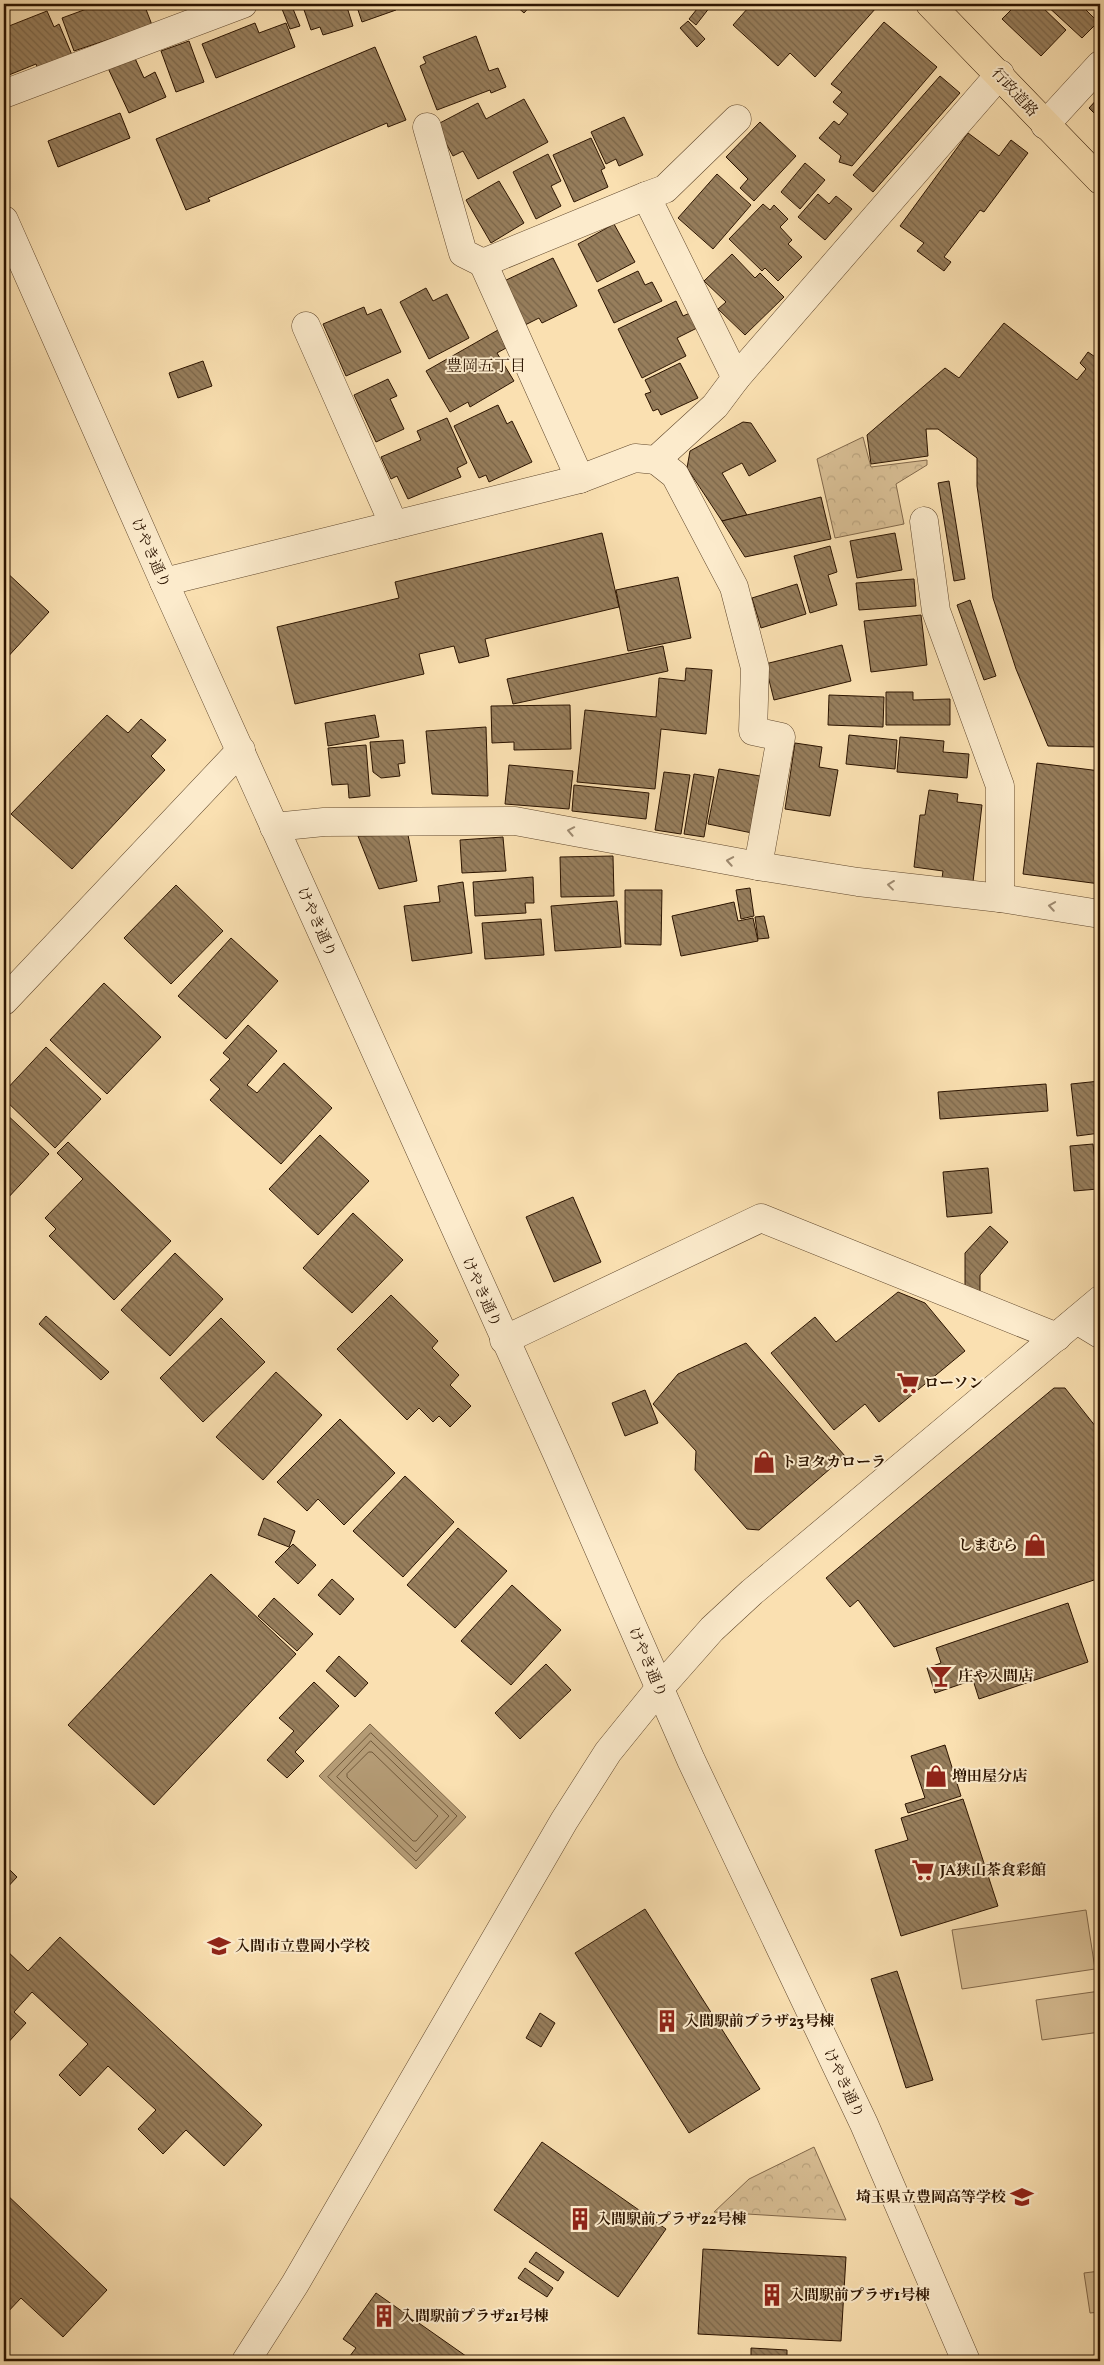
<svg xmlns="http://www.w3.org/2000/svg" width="1104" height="2365" viewBox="0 0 1104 2365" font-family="Vollkorn,'Noto Serif JP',serif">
  <defs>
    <pattern id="park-crowns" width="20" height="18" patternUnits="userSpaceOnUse" patternTransform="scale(1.25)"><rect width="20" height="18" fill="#d7bd93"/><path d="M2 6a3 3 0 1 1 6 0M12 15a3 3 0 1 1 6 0" fill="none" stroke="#b9a27d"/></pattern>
    <pattern id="building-back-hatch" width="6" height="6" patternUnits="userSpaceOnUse" patternTransform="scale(1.25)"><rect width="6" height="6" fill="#977e5c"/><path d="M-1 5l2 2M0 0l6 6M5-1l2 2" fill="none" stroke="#7b664a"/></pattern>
  </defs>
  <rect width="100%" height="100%" fill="#fae0b1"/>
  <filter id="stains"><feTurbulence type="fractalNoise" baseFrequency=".004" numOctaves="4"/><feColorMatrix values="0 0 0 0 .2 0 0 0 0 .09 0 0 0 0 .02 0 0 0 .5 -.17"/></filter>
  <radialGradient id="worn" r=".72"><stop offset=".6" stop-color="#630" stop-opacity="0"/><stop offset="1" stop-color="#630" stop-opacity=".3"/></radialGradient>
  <g fill="url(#park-crowns)" stroke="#82684a">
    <polygon points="863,437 871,467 927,460 927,465 896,484 904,524 835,538 817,459"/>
    <polygon points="814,2147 846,2220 714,2212 749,2179"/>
  </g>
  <g fill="#d7bd93" stroke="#82684a">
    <polygon points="1086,1910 1095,1969 962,1989 952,1930"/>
    <polygon points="1100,1991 1100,2032 1042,2040 1036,2000"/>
    <polygon points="1100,2271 1100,2312 1090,2313 1084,2273"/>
  </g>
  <polygon fill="#b49b75" stroke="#7e6546" points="370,1724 466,1817 416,1869 319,1776"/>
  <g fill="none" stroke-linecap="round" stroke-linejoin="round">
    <g stroke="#70583a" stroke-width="1">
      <polygon points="371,1733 457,1816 416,1861 328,1777"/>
      <polygon points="371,1741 449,1816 416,1852 337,1777"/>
      <polygon points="369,1752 372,1752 438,1816 416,1841 413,1841 347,1777 347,1774"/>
    </g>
  </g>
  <g fill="url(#building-back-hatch)" stroke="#2c1400">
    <polygon points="4,4 22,4 4,10"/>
    <polygon points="100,4 109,4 110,7 119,4 144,4 152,25 74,51 62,18"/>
    <polygon points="280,4 291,4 300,26 290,29"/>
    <polygon points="302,4 346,4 353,26 323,35 320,27 311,30"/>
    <polygon points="356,4 394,4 396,10 362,22"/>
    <polygon points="514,4 532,4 524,13"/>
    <polygon points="701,4 706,4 710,7 696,25 689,19"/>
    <polygon points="744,4 871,4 876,8 815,77 790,53 778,66 733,25 748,8"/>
    <polygon points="987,4 1000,4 994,10"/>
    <polygon points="1017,4 1039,4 1066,30 1041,56 1002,19"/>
    <polygon points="1045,4 1087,4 1084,8 1098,22 1082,38"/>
    <polygon points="47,11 54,27 59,24 72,55 38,69 36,64 4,77 4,28"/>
    <polygon points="688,21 705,39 697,47 680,28"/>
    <polygon points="884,22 937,67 852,166 839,162 841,156 819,138 834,121 839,125 848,114 833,102 842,92 831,84"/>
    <polygon points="255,23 259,33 286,23 295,47 216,78 202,44"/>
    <polygon points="476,36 489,71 498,68 506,87 491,93 490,90 437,110 420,66 426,63 423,57"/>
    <polygon points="189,41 204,82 176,92 161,51"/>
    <polygon points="375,47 406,120 388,127 387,123 208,198 210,201 186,210 156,139"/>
    <polygon points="133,54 144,78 155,72 166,97 129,113 107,66"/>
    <polygon points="940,76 960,93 873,192 853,175"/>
    <polygon points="1100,96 1100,119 1089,108"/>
    <polygon points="524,99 548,142 478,179 463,151 453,156 436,125 478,103 486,119"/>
    <polygon points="120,113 130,138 58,167 48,141"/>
    <polygon points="624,117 643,155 619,166 616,159 606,164 591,132"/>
    <polygon points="760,122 796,156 754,201 740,188 748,179 726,157"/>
    <polygon points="968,133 999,156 1011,140 1028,153 984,212 980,210 944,257 951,262 944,271 917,251 924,243 900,226"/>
    <polygon points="591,138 605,168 601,170 608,187 574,202 553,155"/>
    <polygon points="548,154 561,181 551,186 561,206 536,219 513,172"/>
    <polygon points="805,163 825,180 800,209 781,192"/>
    <polygon points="717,174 751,205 713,249 678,218"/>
    <polygon points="499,181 524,223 491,243 466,200"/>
    <polygon points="818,194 829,204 836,196 852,209 825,240 798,217"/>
    <polygon points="763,204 770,210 774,205 788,219 780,227 792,240 788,244 802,257 778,281 765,268 762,271 729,239"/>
    <polygon points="614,224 635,262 597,282 578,244"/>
    <polygon points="732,254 755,278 760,273 784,297 745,335 718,309 726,302 704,281"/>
    <polygon points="553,258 577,306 542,323 539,318 523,326 502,282"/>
    <polygon points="638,271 645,285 652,282 662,301 614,323 598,290"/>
    <polygon points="426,288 433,301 447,294 469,338 429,359 400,302"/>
    <polygon points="676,301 683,316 690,313 697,328 677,338 686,356 642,378 618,329"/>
    <polygon points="364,307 367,315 381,309 401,352 346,376 323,324"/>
    <polygon points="1004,323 1077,380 1086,369 1080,363 1088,352 1098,359 1100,357 1100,747 1048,746 1016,669 993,598 977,486 977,458 938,429 926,429 928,456 871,464 867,435 945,368 959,378"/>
    <polygon points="498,330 506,348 497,353 514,381 470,407 468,402 450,412 426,371"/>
    <polygon points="203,361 212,386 178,398 169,373"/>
    <polygon points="680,363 698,398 661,415 658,409 653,411 645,394 651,392 645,380"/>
    <polygon points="388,379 397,396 390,399 404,429 376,442 354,395"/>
    <polygon points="498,405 507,424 512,421 532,462 489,482 486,475 479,478 454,426"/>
    <polygon points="447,418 467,463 457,468 461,477 408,499 397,476 391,479 381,457 421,440 417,431"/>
    <polygon points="743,422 751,423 776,461 749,476 742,463 722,473 747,515 722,521 687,468 690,451"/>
    <polygon points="949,481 965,579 954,581 938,483"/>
    <polygon points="821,497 831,539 745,557 722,521"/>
    <polygon points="602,533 619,607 485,639 489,656 459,663 454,646 419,654 424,674 295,704 277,627 399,598 395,582"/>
    <polygon points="895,533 902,570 857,578 850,541"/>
    <polygon points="830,546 837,572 828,575 837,605 810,613 794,556"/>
    <polygon points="4,570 49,612 4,661"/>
    <polygon points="678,577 691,638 628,651 616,590"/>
    <polygon points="914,579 916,606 859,610 856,583"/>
    <polygon points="797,584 806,614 761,628 752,598"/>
    <polygon points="970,600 996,676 984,680 957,605"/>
    <polygon points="921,615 927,665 871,672 864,621"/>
    <polygon points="842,645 851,681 774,700 765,664"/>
    <polygon points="663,646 668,671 513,704 507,679"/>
    <polygon points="686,668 712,670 706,734 661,729 655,789 577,782 585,710 656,717 659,678 685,681"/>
    <polygon points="886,692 913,692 913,700 950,699 950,725 886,725"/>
    <polygon points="829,695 884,697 883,727 828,725"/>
    <polygon points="570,705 571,749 514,750 514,742 492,743 491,706"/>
    <polygon points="107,715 128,733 141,719 166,740 151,756 165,770 72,869 11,814"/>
    <polygon points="375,715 379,737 328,746 325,723"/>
    <polygon points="486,727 488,796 432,794 426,731"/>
    <polygon points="849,735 897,740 895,769 846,764"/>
    <polygon points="900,737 944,741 943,752 969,754 967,778 897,772"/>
    <polygon points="403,740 405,763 398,764 400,776 381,778 373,772 370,742"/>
    <polygon points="795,743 822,747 819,767 838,770 830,816 785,809"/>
    <polygon points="366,745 370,796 349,798 348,784 332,785 328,748"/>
    <polygon points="1037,763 1100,771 1100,884 1023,874"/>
    <polygon points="509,765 573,771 569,809 505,804"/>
    <polygon points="719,769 760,776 754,806 758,807 752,833 708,824"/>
    <polygon points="664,772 690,775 681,834 655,830"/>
    <polygon points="694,774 714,777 704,837 684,834"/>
    <polygon points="574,785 649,793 646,819 572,811"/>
    <polygon points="929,790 958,794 957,802 982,805 973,882 942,878 943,871 914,867 920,815 925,815"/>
    <polygon points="408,835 417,881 379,889 358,836"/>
    <polygon points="503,837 506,871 462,873 460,840"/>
    <polygon points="613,856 614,896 561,897 560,857"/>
    <polygon points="533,877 534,903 525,903 526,913 475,916 473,882"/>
    <polygon points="463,882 472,953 412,961 404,906 440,902 438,886"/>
    <polygon points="176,885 223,931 171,984 124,938"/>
    <polygon points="750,888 754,916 741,919 736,890"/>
    <polygon points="625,890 662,890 661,945 625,944"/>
    <polygon points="617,901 621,947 555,951 551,906"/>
    <polygon points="734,902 738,921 753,918 758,941 681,956 672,916"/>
    <polygon points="764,916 769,938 758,939 755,917"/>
    <polygon points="541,919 544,955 485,959 482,923"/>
    <polygon points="231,938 278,981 226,1039 178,996"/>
    <polygon points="104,983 161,1037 107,1094 50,1040"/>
    <polygon points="248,1025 277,1051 247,1085 257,1093 284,1063 332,1108 281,1164 210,1100 220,1089 210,1080 230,1059 223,1053"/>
    <polygon points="46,1047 101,1099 55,1148 4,1099 4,1092"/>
    <polygon points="1100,1081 1100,1133 1077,1136 1071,1084"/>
    <polygon points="1046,1084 1048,1111 940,1119 938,1092"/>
    <polygon points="4,1112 49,1154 5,1201 4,1200"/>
    <polygon points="320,1135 369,1181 318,1235 269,1189"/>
    <polygon points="68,1142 171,1241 114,1300 49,1236 56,1229 45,1218 83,1179 57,1153"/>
    <polygon points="1093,1144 1098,1189 1074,1191 1070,1146"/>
    <polygon points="988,1168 992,1213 947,1217 943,1172"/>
    <polygon points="573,1197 601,1262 554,1282 526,1217"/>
    <polygon points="353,1213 403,1260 352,1313 303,1268"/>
    <polygon points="990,1226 1008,1242 980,1275 980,1291 965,1287 965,1253"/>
    <polygon points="175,1253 223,1299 170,1356 121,1310"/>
    <polygon points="898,1292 925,1303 965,1351 879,1422 865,1404 834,1430 771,1353 815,1317 836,1342"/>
    <polygon points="391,1295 438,1341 432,1348 459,1375 450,1385 471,1406 450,1427 439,1416 433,1422 419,1408 407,1420 337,1349"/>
    <polygon points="46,1316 109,1372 101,1380 39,1324"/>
    <polygon points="221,1318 265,1362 203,1422 160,1378"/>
    <polygon points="746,1343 845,1456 759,1530 747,1529 695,1470 696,1451 653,1404 678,1374"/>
    <polygon points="276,1372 322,1415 263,1480 216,1437"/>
    <polygon points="1054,1388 1065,1388 1100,1432 1100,1578 894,1647 858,1600 850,1607 826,1578"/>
    <polygon points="645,1390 658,1423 625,1436 612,1403"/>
    <polygon points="340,1419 395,1473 344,1525 318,1499 307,1511 277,1482"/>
    <polygon points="405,1476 454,1522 403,1577 353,1531"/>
    <polygon points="264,1518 295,1531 289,1547 258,1535"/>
    <polygon points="458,1528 507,1571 455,1628 407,1585"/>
    <polygon points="293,1544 316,1565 298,1584 275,1562"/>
    <polygon points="211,1574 296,1654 154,1805 68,1725"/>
    <polygon points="332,1579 354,1599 340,1615 318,1595"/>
    <polygon points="512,1585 561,1630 511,1685 461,1641"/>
    <polygon points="274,1598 313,1634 297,1651 258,1616"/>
    <polygon points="1068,1603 1088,1662 979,1699 973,1680 935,1693 927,1668 941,1663 936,1648"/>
    <polygon points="339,1656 368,1683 355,1697 326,1671"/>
    <polygon points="546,1664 571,1690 520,1739 495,1713"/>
    <polygon points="314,1682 339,1706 295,1752 304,1761 287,1778 267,1760 294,1731 279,1718"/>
    <polygon points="945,1745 961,1796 908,1813 905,1804 925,1798 911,1756"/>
    <polygon points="963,1799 998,1906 901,1936 875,1850 908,1840 901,1818"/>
    <polygon points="4,1864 17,1877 4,1891"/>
    <polygon points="645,1909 760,2089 689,2133 575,1953"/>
    <polygon points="60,1937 262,2125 224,2166 186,2130 163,2154 138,2129 156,2110 108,2066 80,2096 59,2075 88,2044 32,1992 14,2012 26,2023 4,2047 4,1948 28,1971"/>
    <polygon points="897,1971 933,2080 906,2088 871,1979"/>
    <polygon points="540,2013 555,2023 541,2047 526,2038"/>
    <polygon points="542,2142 666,2229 618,2297 494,2210"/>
    <polygon points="4,2192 107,2290 63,2337 21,2298 4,2316"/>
    <polygon points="703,2249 846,2257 841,2341 698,2334"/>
    <polygon points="536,2252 564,2272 558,2281 529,2262"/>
    <polygon points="525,2268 553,2288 547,2297 518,2278"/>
    <polygon points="376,2293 473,2361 346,2361 356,2348 343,2339"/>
    <polygon points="751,2348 787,2350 787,2359 751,2357"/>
  </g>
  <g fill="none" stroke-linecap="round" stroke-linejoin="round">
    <defs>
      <g id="minor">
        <polyline points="4,94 243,4"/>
        <polyline points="1045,125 1100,65"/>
        <polyline points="427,127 463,253 483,263"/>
        <polyline points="646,196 665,189 737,119"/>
        <polyline points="4,220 164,582 558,1456 691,1760 864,2124 966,2361"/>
        <polyline points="306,326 394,525"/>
        <polyline points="656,460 675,475 734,587 755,668 753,731 781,737 758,866"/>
        <polyline points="580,479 483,263 646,196 736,378"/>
        <polyline points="924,521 936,611 1000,786 1000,898"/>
        <polyline points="164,582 580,479 635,458 656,460 715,406 736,378 1000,74"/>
        <polyline points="274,827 324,822 515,821 758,866 858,882 1000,898 1100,914"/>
        <polyline points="4,1001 241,750"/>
        <polyline points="1077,1320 1100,1334"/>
        <polyline points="504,1340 761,1218 1057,1337"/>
        <polyline points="246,2361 295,2284 564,1821 608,1752 659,1689 712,1629 752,1592 1100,1300"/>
      </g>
      <polyline id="highway" points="930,4 1100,180"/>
    </defs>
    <use href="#minor" stroke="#60472c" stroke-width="29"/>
    <use href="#highway" stroke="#2c1400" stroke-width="29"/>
    <use href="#minor" stroke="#fcebcc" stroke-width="28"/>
    <use href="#highway" stroke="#fae0b1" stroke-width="28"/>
  </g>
  <defs><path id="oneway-chevron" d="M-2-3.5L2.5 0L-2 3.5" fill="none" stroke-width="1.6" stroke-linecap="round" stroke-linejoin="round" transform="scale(1.25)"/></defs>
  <g stroke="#9e8a70">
    <use href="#oneway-chevron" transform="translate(571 831) rotate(-169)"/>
    <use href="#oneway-chevron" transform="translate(730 861) rotate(-170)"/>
    <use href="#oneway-chevron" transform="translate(891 885) rotate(-173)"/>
    <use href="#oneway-chevron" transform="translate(1052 906) rotate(-171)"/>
  </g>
  <defs>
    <symbol id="supermarket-bare" viewBox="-9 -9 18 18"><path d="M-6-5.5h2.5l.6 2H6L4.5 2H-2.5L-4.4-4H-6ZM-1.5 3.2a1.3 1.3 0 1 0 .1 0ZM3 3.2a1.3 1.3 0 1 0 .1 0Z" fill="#8f2418" stroke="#fcebcc" stroke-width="2.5" paint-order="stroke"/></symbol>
    <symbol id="shop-bare" viewBox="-9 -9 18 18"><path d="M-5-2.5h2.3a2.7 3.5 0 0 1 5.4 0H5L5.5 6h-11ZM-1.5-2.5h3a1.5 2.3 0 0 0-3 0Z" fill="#8f2418" stroke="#fcebcc" stroke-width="2.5" paint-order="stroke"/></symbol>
    <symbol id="bar-bare" viewBox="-9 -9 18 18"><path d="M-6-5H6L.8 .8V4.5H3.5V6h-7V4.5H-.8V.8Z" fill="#8f2418" stroke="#fcebcc" stroke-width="2.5" paint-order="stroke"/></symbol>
    <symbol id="school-bare" viewBox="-9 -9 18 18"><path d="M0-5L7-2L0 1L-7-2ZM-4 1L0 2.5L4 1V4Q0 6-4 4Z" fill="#8f2418" stroke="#fcebcc" stroke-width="2.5" paint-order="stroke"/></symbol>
    <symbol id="building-bare" viewBox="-9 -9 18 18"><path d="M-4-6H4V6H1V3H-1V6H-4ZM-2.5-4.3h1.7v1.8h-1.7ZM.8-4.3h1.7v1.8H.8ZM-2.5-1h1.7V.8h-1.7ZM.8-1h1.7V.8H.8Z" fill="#8f2418" stroke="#fcebcc" stroke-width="2.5" paint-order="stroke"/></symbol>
  </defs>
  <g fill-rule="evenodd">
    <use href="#supermarket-bare" x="892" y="1367" width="32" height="32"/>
    <use href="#shop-bare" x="748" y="1446" width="32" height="32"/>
    <use href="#shop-bare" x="1019" y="1529" width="32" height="32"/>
    <use href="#bar-bare" x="925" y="1660" width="32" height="32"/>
    <use href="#shop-bare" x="920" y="1760" width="32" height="32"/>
    <use href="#supermarket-bare" x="907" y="1854" width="32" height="32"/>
    <use href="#school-bare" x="203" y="1930" width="32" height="32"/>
    <use href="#building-bare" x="651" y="2005" width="32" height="32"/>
    <use href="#school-bare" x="1006" y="2181" width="32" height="32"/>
    <use href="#building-bare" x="564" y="2203" width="32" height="32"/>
    <use href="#building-bare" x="756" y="2279" width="32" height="32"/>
    <use href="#building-bare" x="368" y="2300" width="32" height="32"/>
  </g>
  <g text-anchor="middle" stroke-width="4" stroke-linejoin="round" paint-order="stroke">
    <g font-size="15" fill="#2c1400" stroke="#fcebcc">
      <text transform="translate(1015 92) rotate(47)" y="5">行政道路</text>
      <text transform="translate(151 553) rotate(66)" y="5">けやき通り</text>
      <text transform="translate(317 922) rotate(66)" y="5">けやき通り</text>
      <text transform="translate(482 1292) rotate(66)" y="5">けやき通り</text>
      <text transform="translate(648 1662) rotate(67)" y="5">けやき通り</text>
      <text transform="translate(844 2083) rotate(65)" y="5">けやき通り</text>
    </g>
    <g font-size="15" font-weight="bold" fill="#2c1400" stroke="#fcebcc" text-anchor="start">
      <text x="924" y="1388">ローソン</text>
      <text x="781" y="1467">トヨタカローラ</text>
      <text x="1018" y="1550" text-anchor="end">しまむら</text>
      <text x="958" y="1681">庄や入間店</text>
      <text x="952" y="1781">増田屋分店</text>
      <text x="940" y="1875">JA狭山茶食彩館</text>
      <text x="235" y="1951">入間市立豊岡小学校</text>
      <text x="684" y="2026">入間駅前プラザ23号棟</text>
      <text x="1006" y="2202" text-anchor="end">埼玉県立豊岡高等学校</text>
      <text x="596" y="2224">入間駅前プラザ22号棟</text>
      <text x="789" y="2300">入間駅前プラザ1号棟</text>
      <text x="400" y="2321">入間駅前プラザ21号棟</text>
    </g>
    <g font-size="16" fill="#2c1400" stroke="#fcebcc">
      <text x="486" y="371">豊岡五丁目</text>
    </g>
  </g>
  <rect width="1104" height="2365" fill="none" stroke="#fae0b1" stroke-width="20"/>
  <rect x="5" y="5" width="1094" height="2355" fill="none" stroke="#2c1400" stroke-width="2.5"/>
  <rect x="10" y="10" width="1084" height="2345" fill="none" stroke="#2c1400"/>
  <rect width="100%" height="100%" filter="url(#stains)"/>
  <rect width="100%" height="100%" fill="url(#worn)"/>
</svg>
